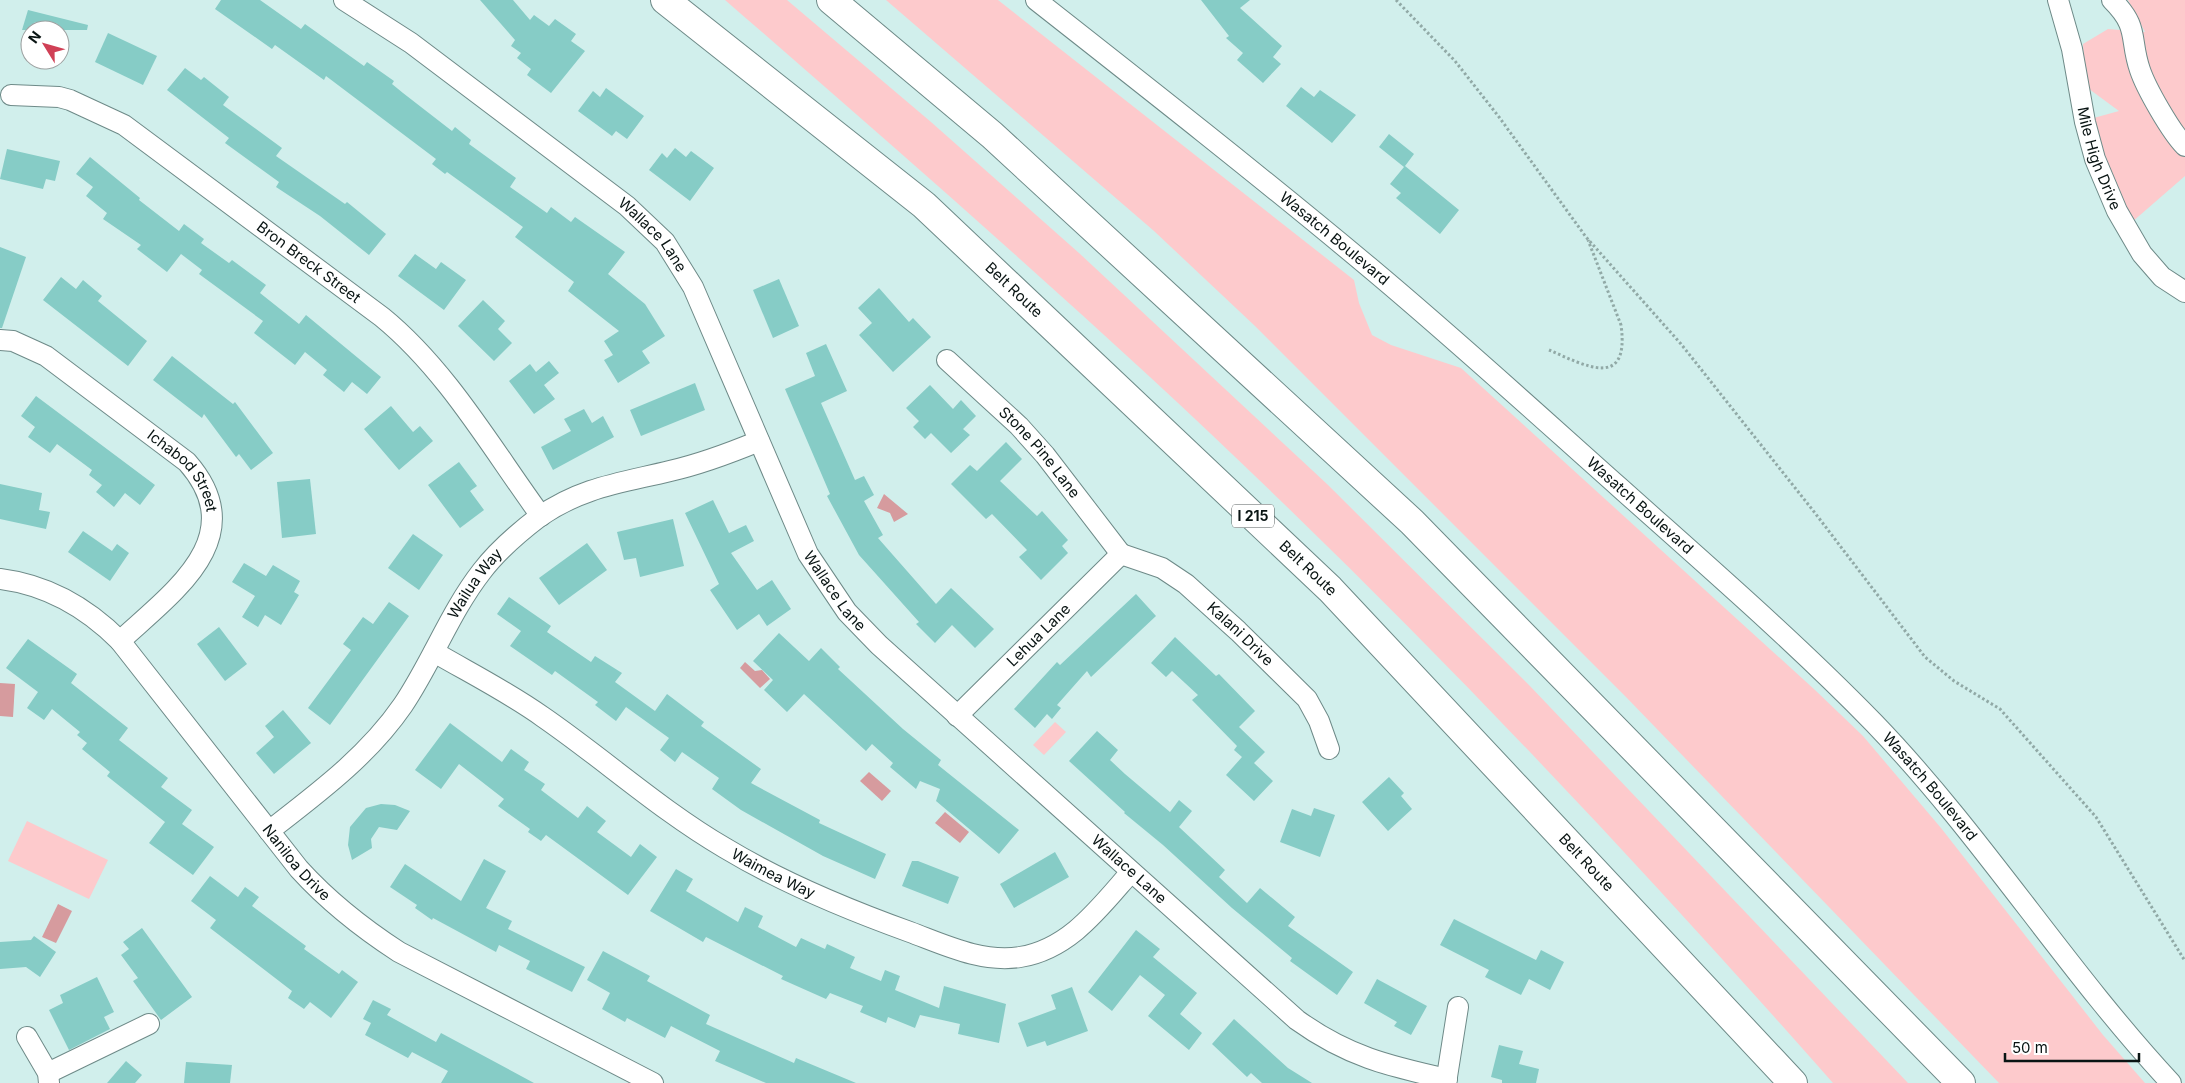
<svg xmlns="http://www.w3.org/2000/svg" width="2185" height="1083" viewBox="0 0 2185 1083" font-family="Inter,sans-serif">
  <rect width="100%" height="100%" fill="#d1efec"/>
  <g fill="#fdcacc">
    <path d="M725,0h62l144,122 148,131 248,231 202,201 379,398h-75c-216,-245 -443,-484 -683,-706 -139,-128 -282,-253 -425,-377z"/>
    <polygon points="886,0 998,0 1354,280 1359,303 1372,335 1391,345 1461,368 1815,690 1863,736 1941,828 2103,1035 2145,1083 1999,1083 1627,698 1255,326 1154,231"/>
    <polygon points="2128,0 2185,0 2185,176 2124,229 2090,119 2119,111 2085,86 2083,44 2108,29 2145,32"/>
    <polygon points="1055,722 1066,732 1044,755 1033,745"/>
    <polygon points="27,821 108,860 89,899 8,861"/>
  </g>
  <g fill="#d69b9e">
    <polygon points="884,494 908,514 894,522 890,513 877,508"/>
    <polygon points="745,662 755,671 762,670 770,679 760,688 740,668"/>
    <polygon points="0,683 15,684 13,717 0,716"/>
    <polygon points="869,772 891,791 882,801 860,781"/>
    <polygon points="945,812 969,832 960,843 935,823"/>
    <polygon points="58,904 72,911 56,943 42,937"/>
  </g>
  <g fill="#86ccc6">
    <polygon points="221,0 260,0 301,29 305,24 364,66 367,62 394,81 392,84 403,93 452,131 455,127 471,140 469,144 516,178 510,187 547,213 551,207 571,222 575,217 625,252 608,274 645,304 665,336 642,351 650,363 618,383 604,360 613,355 604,341 619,331 568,291 574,282 515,237 523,227 447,172 445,174 432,164 436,159 326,76 324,80 275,45 272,49 215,9"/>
    <polygon points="480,0 513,0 530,20 534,15 549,26 555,19 576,34 571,41 585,51 551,93 527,75 531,69 517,58 521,53 511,46 515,40"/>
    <polygon points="1201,0 1250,0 1240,8 1282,46 1273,57 1281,64 1263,83 1237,60 1243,53 1226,38 1229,36"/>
    <polygon points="28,10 88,25 87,30 22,30"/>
    <polygon points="108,33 157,56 143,85 95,62"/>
    <polygon points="185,68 201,80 204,77 229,97 223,105 282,148 276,156 345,204 347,202 386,234 369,255 320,216 276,187 279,182 225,143 229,138 167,90"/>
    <polygon points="1301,87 1314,97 1320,90 1356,115 1332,143 1286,106"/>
    <polygon points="606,88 644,116 627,139 616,131 612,136 578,111 593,91 600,97"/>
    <polygon points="1389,134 1414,154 1405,166 1459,210 1440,234 1396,198 1401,193 1390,184 1404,167 1379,147"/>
    <polygon points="675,148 686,157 691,151 714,168 690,201 649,170 662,153 667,158"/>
    <polygon points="7,149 60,161 55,181 46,179 43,189 0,179"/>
    <polygon points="90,157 140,198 139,200 179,231 184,224 204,239 201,243 229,263 232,260 266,285 260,293 299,324 306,315 381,377 367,394 352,382 344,392 323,375 327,370 305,352 295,365 254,333 263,321 199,274 202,270 181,254 167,272 137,249 141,245 103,219 107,213 86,196 93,187 76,174"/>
    <polygon points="0,247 26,257 2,328 0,328"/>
    <polygon points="415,254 436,269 441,262 466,280 444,310 398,276"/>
    <polygon points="61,277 76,289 83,280 102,296 98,301 147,341 128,366 43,300"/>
    <polygon points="779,279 799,326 773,338 753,290"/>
    <polygon points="879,288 909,322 913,318 931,337 893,372 859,335 872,323 858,308"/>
    <polygon points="483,300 505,321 498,329 512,343 494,361 458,326"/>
    <polygon points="826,344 847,391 821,403 855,480 864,476 874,495 864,501 883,535 878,538 936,604 951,588 994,629 975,648 952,625 935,643 916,624 919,622 859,555 827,496 830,494 785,389 815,376 806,353"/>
    <polygon points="172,356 233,404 235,402 273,453 251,470 239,454 236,457 204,414 202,418 153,380"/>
    <polygon points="549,361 559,373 544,385 555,399 534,414 509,381 530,364 536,372"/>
    <polygon points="695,383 705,410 641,436 630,410"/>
    <polygon points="930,385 953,409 961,400 976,416 963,429 970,435 951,453 931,433 925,439 913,427 919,421 906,408"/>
    <polygon points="36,396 155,485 140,505 125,493 114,507 96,492 102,485 89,475 92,470 57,444 50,453 28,437 35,427 21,416"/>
    <polygon points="391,406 413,432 420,426 433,441 399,470 364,429"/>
    <polygon points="584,409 592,423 603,416 614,437 553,470 541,447 571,431 564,419"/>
    <polygon points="1006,442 1022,459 1000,481 1037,516 1042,511 1068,540 1062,546 1068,553 1041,580 1019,557 1027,550 992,514 986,519 951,484 970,465 977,471"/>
    <polygon points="459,462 477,486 470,491 484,510 460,528 428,485"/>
    <polygon points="310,479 316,534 282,538 277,482"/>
    <polygon points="0,484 42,493 39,510 50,512 46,529 0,519"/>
    <polygon points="713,500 729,533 746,525 754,541 731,553 757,590 772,580 791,609 767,626 759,614 737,630 710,590 719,584 685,513"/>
    <polygon points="673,519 684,566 640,577 636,558 624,560 617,532"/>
    <polygon points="83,531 112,551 117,544 129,553 110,581 68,552"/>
    <polygon points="413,534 443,555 419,590 388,568"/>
    <polygon points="587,543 607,570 559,605 539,578"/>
    <polygon points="244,563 266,576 273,565 300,581 294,592 299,595 281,625 265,615 258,627 242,617 255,596 232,582"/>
    <polygon points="1136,594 1156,616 1091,677 1087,671 1057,705 1061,708 1052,719 1047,714 1035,728 1014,709 1057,662 1060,665"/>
    <polygon points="509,597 551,626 547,632 591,662 595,656 622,673 615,682 655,711 667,694 704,722 701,726 761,769 751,783 820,820 819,823 886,854 875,879 823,856 741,810 712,789 719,778 682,752 675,762 660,750 669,738 626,707 616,721 595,705 598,702 555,671 552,675 510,646 521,631 497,614"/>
    <polygon points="389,602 409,616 330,725 308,708 351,650 343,644 363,617 373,624"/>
    <polygon points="219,627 247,664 225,681 197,644"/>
    <polygon points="779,633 809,661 821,648 840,667 838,669 903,729 941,760 938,765 1019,830 999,854 936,801 940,789 920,781 916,789 890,767 893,763 872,744 866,751 804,694 787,712 764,690 773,680 753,661"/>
    <polygon points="1175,637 1216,676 1219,674 1255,711 1239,727 1265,752 1254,763 1273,781 1254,801 1226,775 1242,757 1234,750 1237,746 1192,700 1198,695 1172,671 1166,677 1151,663"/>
    <polygon points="28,639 77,674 71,683 128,728 119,740 168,778 161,787 192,810 182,824 214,847 193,875 149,843 165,822 107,776 110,772 82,749 87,743 77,735 80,732 52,709 44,720 27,708 38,692 6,668"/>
    <polygon points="283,710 311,743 274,774 256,753 274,737 265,726"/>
    <polygon points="450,723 502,762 511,749 529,762 524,770 545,784 541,790 578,818 587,806 606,821 597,832 631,857 640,844 657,857 628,895 546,835 541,841 528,832 530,829 498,806 504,799 459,764 441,789 415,770"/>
    <polygon points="1097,731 1118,750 1110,760 1125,774 1170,812 1179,800 1192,811 1179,827 1225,870 1219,877 1247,903 1260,888 1295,917 1288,926 1353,972 1337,995 1290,961 1292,958 1232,908 1163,845 1124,813 1125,812 1069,761"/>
    <polygon points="1389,777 1404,793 1401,796 1412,809 1388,831 1362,802"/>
    <polygon points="381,804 395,805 410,811 397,830 379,827 371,839 372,848 352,860 348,845 350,827 366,808"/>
    <polygon points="1314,808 1335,815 1320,857 1280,842 1292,809 1311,816"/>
    <polygon points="1055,852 1069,877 1014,908 1000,884"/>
    <polygon points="484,859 506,871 486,908 512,921 508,929 585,967 572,992 526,969 530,961 499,945 496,952 433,918 432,920 415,908 417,905 390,887 405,864 461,901"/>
    <polygon points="912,861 918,861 959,877 948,904 902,886"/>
    <polygon points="676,869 693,879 686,891 738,922 745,907 763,916 758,927 796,947 801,938 825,949 827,944 855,957 850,968 881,981 885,970 900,976 895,990 939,1008 944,986 1006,1004 999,1043 958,1034 960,1024 920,1015 915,1028 888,1017 886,1023 860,1012 863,1006 830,993 826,999 781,979 783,976 706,937 703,942 650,911"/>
    <polygon points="210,876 238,897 245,887 259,897 252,906 306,946 304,949 339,974 342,970 358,982 331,1018 310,1002 304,1009 288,998 292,991 210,928 216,920 191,901"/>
    <polygon points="1454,919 1536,960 1541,950 1564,962 1550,990 1529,979 1521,995 1485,977 1489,970 1440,945"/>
    <polygon points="142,928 192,997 161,1020 133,981 138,978 121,955 129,949 123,942"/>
    <polygon points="1136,930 1160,949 1153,957 1197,993 1180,1014 1202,1033 1189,1050 1148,1016 1165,995 1140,975 1112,1011 1088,992"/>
    <polygon points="34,936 56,952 40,977 26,967 0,969 0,942 31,940"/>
    <polygon points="603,951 650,976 647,981 710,1015 706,1024 794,1063 796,1058 856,1083 766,1083 715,1061 720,1051 671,1026 665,1038 627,1018 625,1022 602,1009 610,993 587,980"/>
    <polygon points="97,977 114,1012 104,1017 110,1029 69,1050 49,1010 63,1003 60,995"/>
    <polygon points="1377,979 1427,1006 1411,1035 1394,1026 1397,1022 1364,1003"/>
    <polygon points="1072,987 1088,1031 1047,1046 1045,1041 1027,1047 1018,1023 1056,1009 1051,995"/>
    <polygon points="373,1000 391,1009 387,1015 436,1042 441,1033 534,1083 441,1083 448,1071 412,1052 408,1058 365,1035 371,1023 363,1019"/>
    <polygon points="1234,1019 1288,1068 1312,1083 1262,1083 1251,1073 1247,1077 1212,1044"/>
    <polygon points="1499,1045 1523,1051 1519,1064 1539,1069 1536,1083 1502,1083 1502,1080 1491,1077"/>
    <polygon points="126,1061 142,1075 135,1083 107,1083"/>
    <polygon points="186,1062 232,1065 230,1083 184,1083"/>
  </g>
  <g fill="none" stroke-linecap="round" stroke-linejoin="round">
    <defs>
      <g id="minor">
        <path id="s1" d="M344,0l67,43 216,163 38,36 28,45 115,267 39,58 32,33 418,375c50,36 91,46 150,59"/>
        <path id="s2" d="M1036,0c112,88 224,176 333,267 85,71 167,146 250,220 86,77 174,153 255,236 108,112 191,246 297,360"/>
        <path id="s3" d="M2058,0l14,49 13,73 10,37 22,52 25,43 20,23 23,15"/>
        <path d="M2112,0c28,28 17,38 28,70 6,18 31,62 45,76"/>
        <path id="s4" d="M11,95l48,2 11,3 54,25 258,192c65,53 110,132 159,199"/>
        <path id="s5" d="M0,340l13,1 33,15 141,106c66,75 -14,130 -67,179"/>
        <path id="s6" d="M947,360l72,66 26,29 76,99"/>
        <path id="s7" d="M1121,554l41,14 24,16 52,47 69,68 12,22 10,28"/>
        <path id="s8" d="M0,579c48,6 86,28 120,62l179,228c30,33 63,59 100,83l254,131"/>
        <path id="s9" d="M434,652c36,21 74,40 109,65 61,42 117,93 182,131 58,35 121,61 185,84 35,13 72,31 110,25 50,-8 80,-50 111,-85"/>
        <path id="s10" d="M957,716l164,-162"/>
        <path id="s11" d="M269,831c49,-38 99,-75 134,-126 29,-43 47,-93 79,-134 16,-21 36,-38 57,-54 43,-30 82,-34 131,-46 31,-7 60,-18 89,-30"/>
        <polyline points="27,1037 48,1073 49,1083"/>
        <polyline points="48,1073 149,1024"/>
        <polyline points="1446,1083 1458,1007"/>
      </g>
      <g id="highway">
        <path id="s12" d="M665,0l259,205 406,384 463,494"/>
        <polyline points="831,0 992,135 1412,522 1961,1083"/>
      </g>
    </defs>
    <use href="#minor" stroke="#6e8a88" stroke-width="22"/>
    <use href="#highway" stroke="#6e8a88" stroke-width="30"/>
    <g stroke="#91a9a6" stroke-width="3" stroke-dasharray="2.5 2.5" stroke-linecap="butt">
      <polyline points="1396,0 1455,61 1499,117 1586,237 1681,344 1815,513 1925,657 1954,681 2000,709 2096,817 2185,961"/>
      <path d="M1549,350c35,15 81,41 72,-25l-33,-85"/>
    </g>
    <use href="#minor" stroke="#fff" stroke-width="20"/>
    <use href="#highway" stroke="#fff" stroke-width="28"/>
  </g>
  <g text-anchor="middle" stroke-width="4" stroke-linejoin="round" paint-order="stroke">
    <rect fill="#fff" stroke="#535a5a" stroke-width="1" x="1232" y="504.5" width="42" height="23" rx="4"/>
    <g font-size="14" font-weight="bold" fill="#091413">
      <text x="1253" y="521">I 215</text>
    </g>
    <g font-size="15" fill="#091413" stroke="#fff">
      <text dy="5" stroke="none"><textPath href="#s3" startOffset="164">Mile High Drive</textPath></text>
      <text dy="5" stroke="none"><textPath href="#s1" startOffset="389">Wallace Lane</textPath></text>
      <text dy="5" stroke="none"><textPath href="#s2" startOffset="382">Wasatch Boulevard</textPath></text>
      <text dy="5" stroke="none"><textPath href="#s4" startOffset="349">Bron Breck Street</textPath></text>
      <text dy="5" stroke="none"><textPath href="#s12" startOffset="454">Belt Route</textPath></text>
      <text dy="5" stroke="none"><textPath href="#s6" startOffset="131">Stone Pine Lane</textPath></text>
      <text dy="5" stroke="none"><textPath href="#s5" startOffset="230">Ichabod Street</textPath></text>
      <text dy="5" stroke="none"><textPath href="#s2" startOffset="788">Wasatch Boulevard</textPath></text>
      <text dy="5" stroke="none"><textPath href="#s12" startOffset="859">Belt Route</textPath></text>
      <text dy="5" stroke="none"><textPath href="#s11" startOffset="326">Wailua Way</textPath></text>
      <text dy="5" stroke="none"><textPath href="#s1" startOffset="792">Wallace Lane</textPath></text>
      <text dy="5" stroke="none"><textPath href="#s10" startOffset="115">Lehua Lane</textPath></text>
      <text dy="5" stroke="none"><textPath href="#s7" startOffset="146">Kalani Drive</textPath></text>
      <text dy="5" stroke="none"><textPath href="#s2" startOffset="1192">Wasatch Boulevard</textPath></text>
      <text dy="5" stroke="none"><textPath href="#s8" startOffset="421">Naniloa Drive</textPath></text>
      <text dy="5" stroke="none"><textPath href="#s12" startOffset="1264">Belt Route</textPath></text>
      <text dy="5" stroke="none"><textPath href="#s1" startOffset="1198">Wallace Lane</textPath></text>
      <text dy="5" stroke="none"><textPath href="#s9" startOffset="406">Waimea Way</textPath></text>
    </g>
  </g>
  <g transform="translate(45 45) rotate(307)"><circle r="24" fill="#ffffff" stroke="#9da1a1"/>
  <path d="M0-4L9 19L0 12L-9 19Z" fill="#d04056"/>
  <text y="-8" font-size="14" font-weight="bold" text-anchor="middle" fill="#091413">N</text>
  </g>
  <path d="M2005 1053v8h134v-8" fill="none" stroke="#091413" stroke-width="2.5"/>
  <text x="2012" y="1053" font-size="15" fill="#091413" stroke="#ffffff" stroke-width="4" paint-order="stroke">50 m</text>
</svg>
